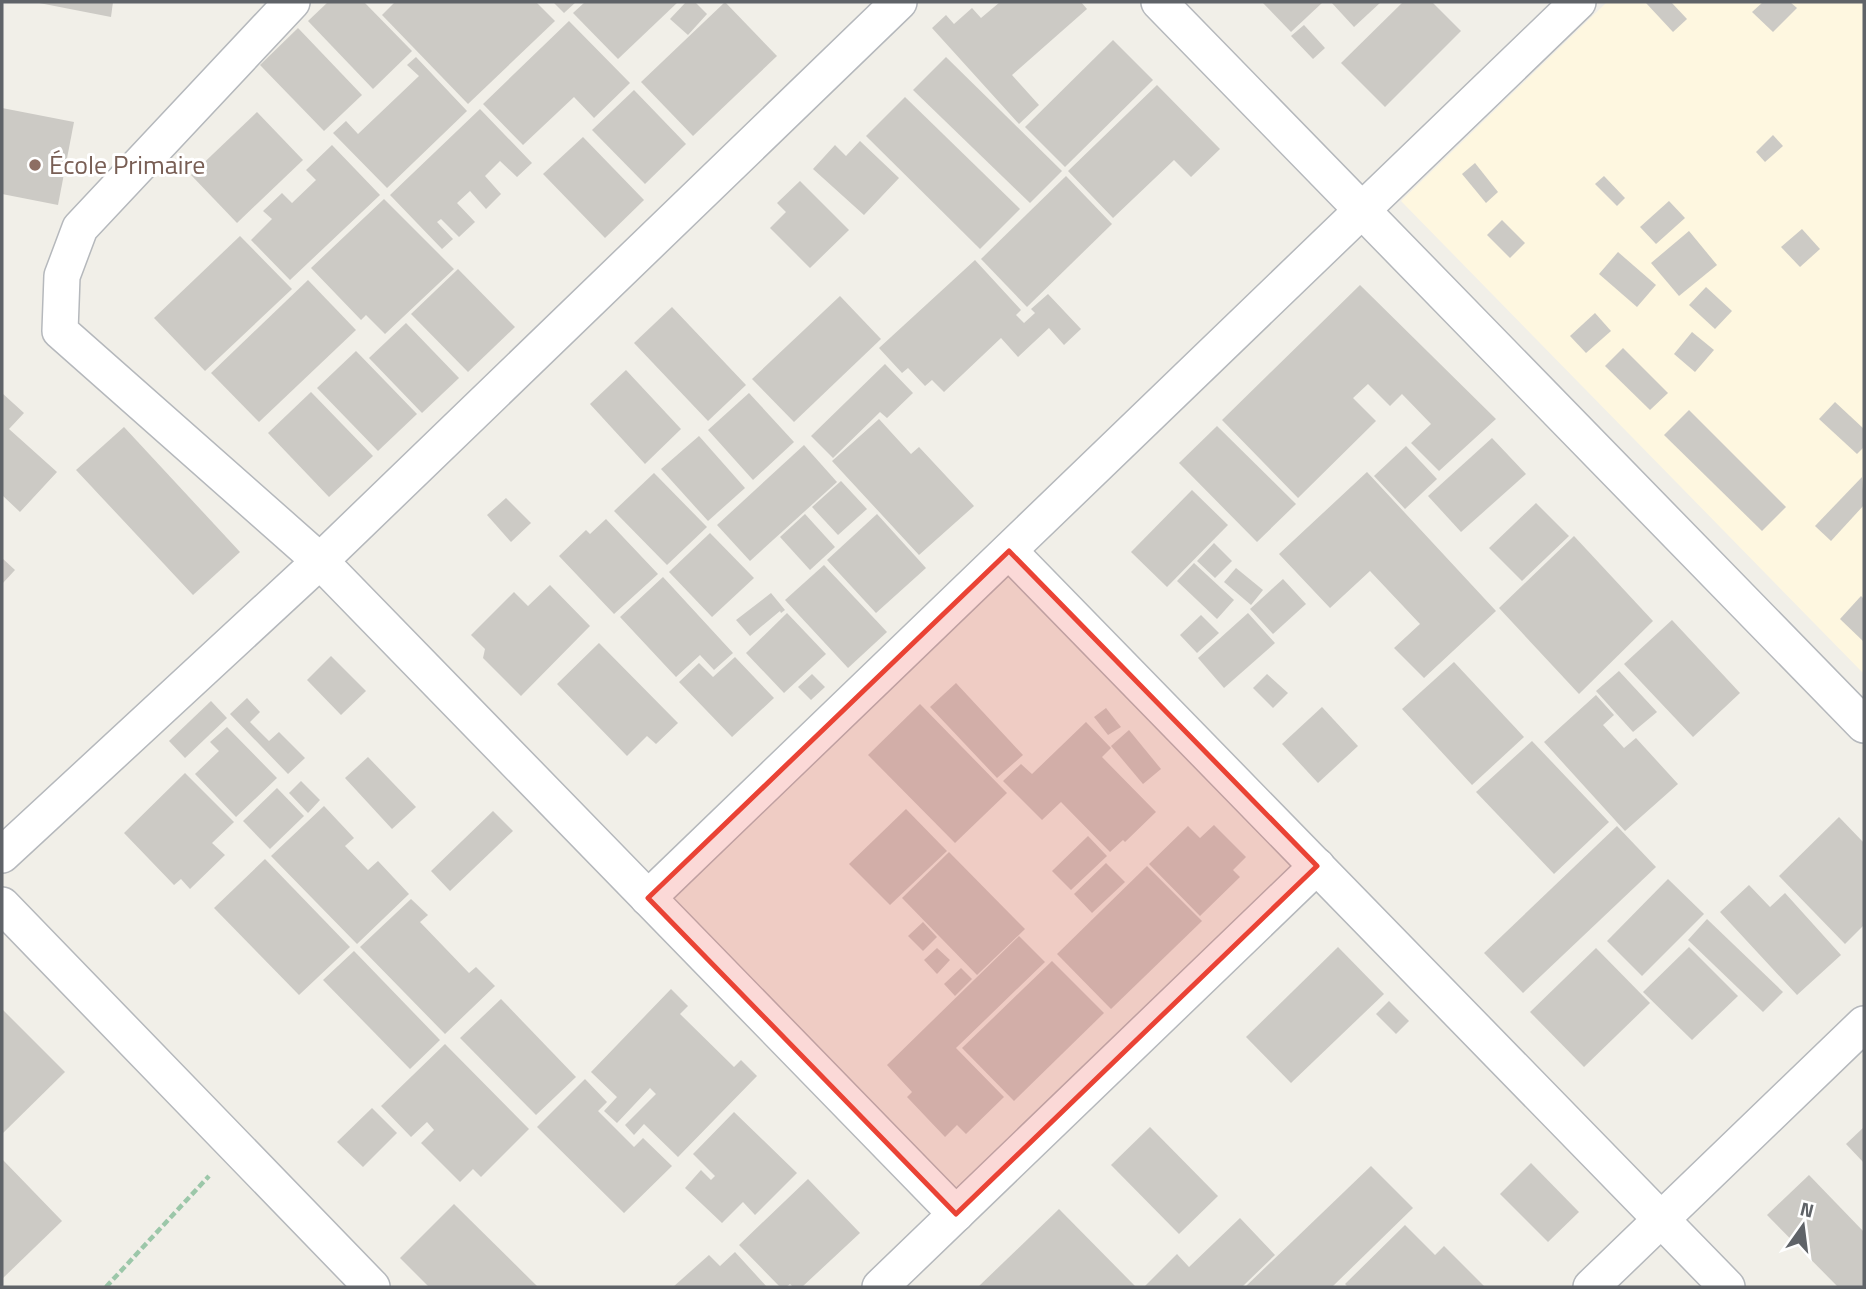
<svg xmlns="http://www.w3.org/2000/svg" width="1866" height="1289" viewBox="0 0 1866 1289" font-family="'Titillium Web',sans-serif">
  <rect width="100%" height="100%" fill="#f1efe8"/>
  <polygon fill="#fef7e0" points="1607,2 1864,2 1864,674 1401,201"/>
  <g fill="#cccac5">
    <polygon points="34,2 113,2 111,17"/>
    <polygon points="328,2 364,2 412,51 373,89 308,21"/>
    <polygon points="395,2 536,2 555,21 468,104 382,15"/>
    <polygon points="553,2 576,2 564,13"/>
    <polygon points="585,2 678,2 618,59 573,13"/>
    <polygon points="686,2 695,2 707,14 688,35 670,19"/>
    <polygon points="725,2 777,56 693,136 641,82"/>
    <polygon points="1000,2 1081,2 1087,9 1012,75 1039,105 1019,124 932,28 946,15 954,24 972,8 981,18"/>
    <polygon points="1262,2 1323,2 1291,32"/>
    <polygon points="1331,2 1381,2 1354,27"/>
    <polygon points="1403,2 1432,2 1461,31 1385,107 1341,63"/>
    <polygon points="1648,2 1671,2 1687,19 1673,32 1646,3"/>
    <polygon points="1763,2 1790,2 1797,8 1773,32 1752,12"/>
    <polygon points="569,21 630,83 594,118 574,97 523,145 483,104"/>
    <polygon points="1304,25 1325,48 1313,59 1291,36"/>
    <polygon points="298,28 362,95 324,131 260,65"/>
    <polygon points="1113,40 1153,80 1065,167 1025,127"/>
    <polygon points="416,57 467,111 387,188 333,133 346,121 358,134 419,76 407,65"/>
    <polygon points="946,57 1062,171 1030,203 913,90"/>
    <polygon points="1157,85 1220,149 1191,177 1174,160 1113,218 1068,171"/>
    <polygon points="634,90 686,144 645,184 592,130"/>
    <polygon points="905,97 1020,209 980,249 866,136"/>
    <polygon points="2,108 74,122 58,205 2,194"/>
    <polygon points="480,109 532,163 517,177 500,161 485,176 501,194 486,209 470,191 457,203 475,222 459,237 441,219 437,222 453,239 442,249 390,195"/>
    <polygon points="257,112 303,160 237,223 191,175"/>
    <polygon points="1773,135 1783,146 1765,162 1756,152"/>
    <polygon points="583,137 644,200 605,238 543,174"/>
    <polygon points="860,141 899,178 864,215 813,169 835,145 846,156"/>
    <polygon points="332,145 380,195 290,280 251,240 272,219 263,211 282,193 292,203 316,180 306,170"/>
    <polygon points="1475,163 1498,192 1486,203 1462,174"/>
    <polygon points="1066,176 1112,224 1027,307 981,259"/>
    <polygon points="1604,176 1625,198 1617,206 1595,184"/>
    <polygon points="800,181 849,230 810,268 770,228 786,212 777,203"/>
    <polygon points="384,199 454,269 385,334 366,315 361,320 311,268"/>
    <polygon points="1669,201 1685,218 1656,244 1640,227"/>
    <polygon points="1502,220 1525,243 1510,258 1487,235"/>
    <polygon points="1802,229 1820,249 1800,267 1781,247"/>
    <polygon points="1689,231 1717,265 1679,296 1651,263"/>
    <polygon points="240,236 292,289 205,371 154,318"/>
    <polygon points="1618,252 1656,285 1637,307 1599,274"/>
    <polygon points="975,260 1021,310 1016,315 1024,323 1035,313 1031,309 1048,294 1081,329 1064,345 1049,328 1018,357 1001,338 944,392 932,380 925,386 908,368 902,373 879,348"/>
    <polygon points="458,269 515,327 468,372 411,314"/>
    <polygon points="308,280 356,330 259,422 211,373"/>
    <polygon points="1360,285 1496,419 1439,471 1411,443 1431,424 1402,394 1390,406 1368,384 1353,398 1376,421 1298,498 1222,420"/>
    <polygon points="1706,287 1732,311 1715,329 1689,305"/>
    <polygon points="840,296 881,339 794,422 752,379"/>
    <polygon points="672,307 746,385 708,421 634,343"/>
    <polygon points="1595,313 1611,331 1586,353 1570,336"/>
    <polygon points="406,323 459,378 422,413 369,358"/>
    <polygon points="1692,332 1714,350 1695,372 1674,354"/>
    <polygon points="1623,348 1668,393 1650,410 1605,366"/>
    <polygon points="356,351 417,414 378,451 317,388"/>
    <polygon points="885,364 913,393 887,418 880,412 833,458 811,436"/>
    <polygon points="626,370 681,429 645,464 590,404"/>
    <polygon points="311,392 373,456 329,497 268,433"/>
    <polygon points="2,393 24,413 9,429 57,472 20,512 2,495"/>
    <polygon points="749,393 794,442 753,480 708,430"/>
    <polygon points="1835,402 1864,429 1864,447 1857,454 1819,419"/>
    <polygon points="1689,410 1786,507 1762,531 1664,435"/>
    <polygon points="879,419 911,454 919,447 974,506 919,555 832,461"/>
    <polygon points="1217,426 1296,504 1257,542 1179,463"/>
    <polygon points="124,427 240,552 193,595 76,470"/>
    <polygon points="699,436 745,488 708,521 661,469"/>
    <polygon points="1492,438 1526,474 1461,532 1428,496"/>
    <polygon points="804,445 837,482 750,561 717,525"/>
    <polygon points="1406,446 1437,479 1405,509 1374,476"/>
    <polygon points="1367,472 1496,611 1424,678 1394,648 1420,624 1370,571 1330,608 1279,554"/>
    <polygon points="654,473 707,527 667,565 614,511"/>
    <polygon points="1862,477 1864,505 1831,541 1815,526"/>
    <polygon points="841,481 867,509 838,535 812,507"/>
    <polygon points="1192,490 1228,525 1167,587 1131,552"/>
    <polygon points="506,498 531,523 511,542 487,515"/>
    <polygon points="1536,503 1569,536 1522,581 1489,548"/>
    <polygon points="805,514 835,547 810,570 780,537"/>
    <polygon points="877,514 926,568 876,613 827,560"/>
    <polygon points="606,519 658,574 614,614 559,556 586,530 590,534"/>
    <polygon points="710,533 754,578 712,617 669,572"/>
    <polygon points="1574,536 1653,621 1579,694 1499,608"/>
    <polygon points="1214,543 1232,561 1215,578 1197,561"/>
    <polygon points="2,558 15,570 2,584"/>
    <polygon points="1194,563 1234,600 1217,619 1177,581"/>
    <polygon points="824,565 887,632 848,668 785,600"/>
    <polygon points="1236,568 1263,590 1251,605 1224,582"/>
    <polygon points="663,577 733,653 714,670 700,655 676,677 620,617"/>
    <polygon points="1283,579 1306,604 1273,634 1250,609"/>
    <polygon points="550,585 590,626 521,696 483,658 485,649 471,635 514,592 528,606"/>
    <polygon points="771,593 785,610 781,613 780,611 750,636 736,620"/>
    <polygon points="1861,596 1864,599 1864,642 1840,619"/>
    <polygon points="787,613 826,654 784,693 746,653"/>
    <polygon points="1248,613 1275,643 1224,688 1198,658"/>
    <polygon points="1201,615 1219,633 1197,653 1180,635"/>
    <polygon points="1672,620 1740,693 1693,737 1624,664"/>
    <polygon points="599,643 678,723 656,744 647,736 627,756 557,684"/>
    <polygon points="331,656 366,691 341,715 307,680"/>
    <polygon points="735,657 774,698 732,737 679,682 699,663 713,677"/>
    <polygon points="1454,662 1524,737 1472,785 1402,709"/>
    <polygon points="1619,671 1657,712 1633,732 1596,691"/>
    <polygon points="812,674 825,687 811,700 798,687"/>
    <polygon points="1267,674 1288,693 1273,708 1253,688"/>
    <polygon points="956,683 1023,755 997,778 930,707"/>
    <polygon points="1596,695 1614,715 1603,725 1624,748 1636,738 1678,784 1625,831 1544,742"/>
    <polygon points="247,698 260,712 250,722 269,741 279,732 305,758 288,774 230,714"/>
    <polygon points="211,701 227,718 185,758 169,741"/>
    <polygon points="920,704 1007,793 955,843 868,755"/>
    <polygon points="1322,707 1358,746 1318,783 1282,744"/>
    <polygon points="1106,708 1121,727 1108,735 1094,717"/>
    <polygon points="1086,722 1111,748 1102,757 1156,812 1125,842 1123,840 1110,852 1061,802 1042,820 1003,781 1021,764 1032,774"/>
    <polygon points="227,727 277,778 236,817 195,774 219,751 210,742"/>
    <polygon points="1129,730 1161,769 1143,784 1111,746"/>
    <polygon points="1532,741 1609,822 1554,874 1476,792"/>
    <polygon points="368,757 416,807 392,829 345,778"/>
    <polygon points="185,773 234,822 212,843 225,855 190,889 181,879 174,885 124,833"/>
    <polygon points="301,781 320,800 308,813 289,793"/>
    <polygon points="277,788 304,816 270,849 243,821"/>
    <polygon points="324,806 354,838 345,846 368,870 378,861 409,894 357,944 271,856"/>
    <polygon points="906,809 947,851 890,905 849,864"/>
    <polygon points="493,811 513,831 450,891 431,871"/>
    <polygon points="1839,817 1864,843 1864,925 1845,944 1779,876"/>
    <polygon points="1214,825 1246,857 1233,870 1240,877 1200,916 1149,864 1188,826 1200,838"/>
    <polygon points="1617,826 1656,867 1523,993 1484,953"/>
    <polygon points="1088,836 1107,856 1071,890 1052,871"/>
    <polygon points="949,852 1025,929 977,975 902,898"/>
    <polygon points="265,859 350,947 299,995 214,908"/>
    <polygon points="1106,863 1125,882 1092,913 1074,894"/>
    <polygon points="1147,866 1202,921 1111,1009 1057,954"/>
    <polygon points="1668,879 1704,914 1642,976 1607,941"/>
    <polygon points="1749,885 1770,907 1785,893 1841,955 1797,995 1720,912"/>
    <polygon points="411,899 428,915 420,922 469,973 476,967 495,986 445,1034 360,947"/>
    <polygon points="1707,919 1783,992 1763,1012 1688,940"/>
    <polygon points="923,922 937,937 923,951 908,936"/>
    <polygon points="1019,936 1045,962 956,1048 1004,1097 966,1134 957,1125 945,1137 907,1097 912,1092 887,1065"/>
    <polygon points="1338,947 1384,994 1291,1083 1246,1037"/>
    <polygon points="1689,947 1738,996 1692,1040 1643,992"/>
    <polygon points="937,948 950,960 937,974 924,960"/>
    <polygon points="1596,948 1650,1003 1584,1067 1530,1012"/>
    <polygon points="354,951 440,1040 410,1069 323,980"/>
    <polygon points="1052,961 1104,1013 1014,1101 962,1048"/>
    <polygon points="961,968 972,979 955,996 944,984"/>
    <polygon points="671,989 688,1006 680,1014 734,1067 741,1060 757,1076 678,1157 644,1124 634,1135 625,1125 656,1094 650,1088 617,1123 604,1111 617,1097 591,1072"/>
    <polygon points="501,999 576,1077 536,1115 460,1038"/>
    <polygon points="1389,1001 1409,1021 1396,1034 1376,1014"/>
    <polygon points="2,1009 65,1072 2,1134"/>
    <polygon points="445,1044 529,1129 481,1177 473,1169 460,1182 421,1143 434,1130 427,1122 411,1137 381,1106"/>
    <polygon points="585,1079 607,1102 598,1111 634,1147 643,1138 672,1166 624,1213 537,1127"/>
    <polygon points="372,1108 397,1133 363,1167 337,1142"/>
    <polygon points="734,1112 797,1173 755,1215 743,1202 722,1223 685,1188 701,1170 711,1180 715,1176 693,1154"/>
    <polygon points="1150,1127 1218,1196 1179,1234 1111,1165"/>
    <polygon points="1864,1127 1864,1163 1846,1144"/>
    <polygon points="2,1159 62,1221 2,1279"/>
    <polygon points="1531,1163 1579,1212 1548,1242 1500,1194"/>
    <polygon points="1371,1166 1413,1208 1332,1287 1245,1287"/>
    <polygon points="1809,1175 1864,1232 1864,1287 1838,1287 1767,1215"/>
    <polygon points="808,1179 860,1233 802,1287 793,1287 790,1284 786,1287 780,1287 739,1245"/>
    <polygon points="454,1204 538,1287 429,1287 400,1258"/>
    <polygon points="1059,1209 1136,1287 978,1287"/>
    <polygon points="1240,1218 1275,1255 1242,1287 1144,1287 1177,1254 1189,1267"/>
    <polygon points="1405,1225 1435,1255 1444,1246 1485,1287 1348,1287 1345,1284"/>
    <polygon points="735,1252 767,1287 673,1287 709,1255 720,1266"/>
  </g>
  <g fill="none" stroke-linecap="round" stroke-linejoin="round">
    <defs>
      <g id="minor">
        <polyline points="292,2 80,228 62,276 60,331 320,561 956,1214"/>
        <polyline points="1159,2 1864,725"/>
        <polyline points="1009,551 1727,1287"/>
        <polyline points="2,855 320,561 899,2"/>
        <polyline points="648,898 1578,2"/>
        <polyline points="2,905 372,1287"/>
        <polyline points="880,1287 1317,866"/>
        <polyline points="1591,1287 1864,1024"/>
      </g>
    </defs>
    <use href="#minor" stroke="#b5b8bc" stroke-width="38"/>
    <polyline stroke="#9cc7a9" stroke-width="4.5" stroke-dasharray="7 3.5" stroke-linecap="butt" points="106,1287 209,1176"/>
    <use href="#minor" stroke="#fff" stroke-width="35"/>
  </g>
  <path fill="#ea4335" fill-opacity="0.2" stroke="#ea4335" stroke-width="5" stroke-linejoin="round" d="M1009,551l308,315 -361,348 -308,-316z"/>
  <circle fill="#8d6e63" stroke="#fff" stroke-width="2.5" cx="35" cy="165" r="7"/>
  <g text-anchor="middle" stroke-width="6" stroke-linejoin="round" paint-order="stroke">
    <g font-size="26" fill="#785e54" stroke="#fff" text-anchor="start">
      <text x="49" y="174">École Primaire</text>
    </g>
  </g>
  <rect width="1866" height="1289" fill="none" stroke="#5f6368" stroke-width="7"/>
  <g transform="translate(1803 1226) rotate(14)" stroke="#ffffff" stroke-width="5" paint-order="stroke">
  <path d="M0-5L12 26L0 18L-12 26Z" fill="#5f6368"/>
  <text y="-10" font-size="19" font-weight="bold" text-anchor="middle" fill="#5f6368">N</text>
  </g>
</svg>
